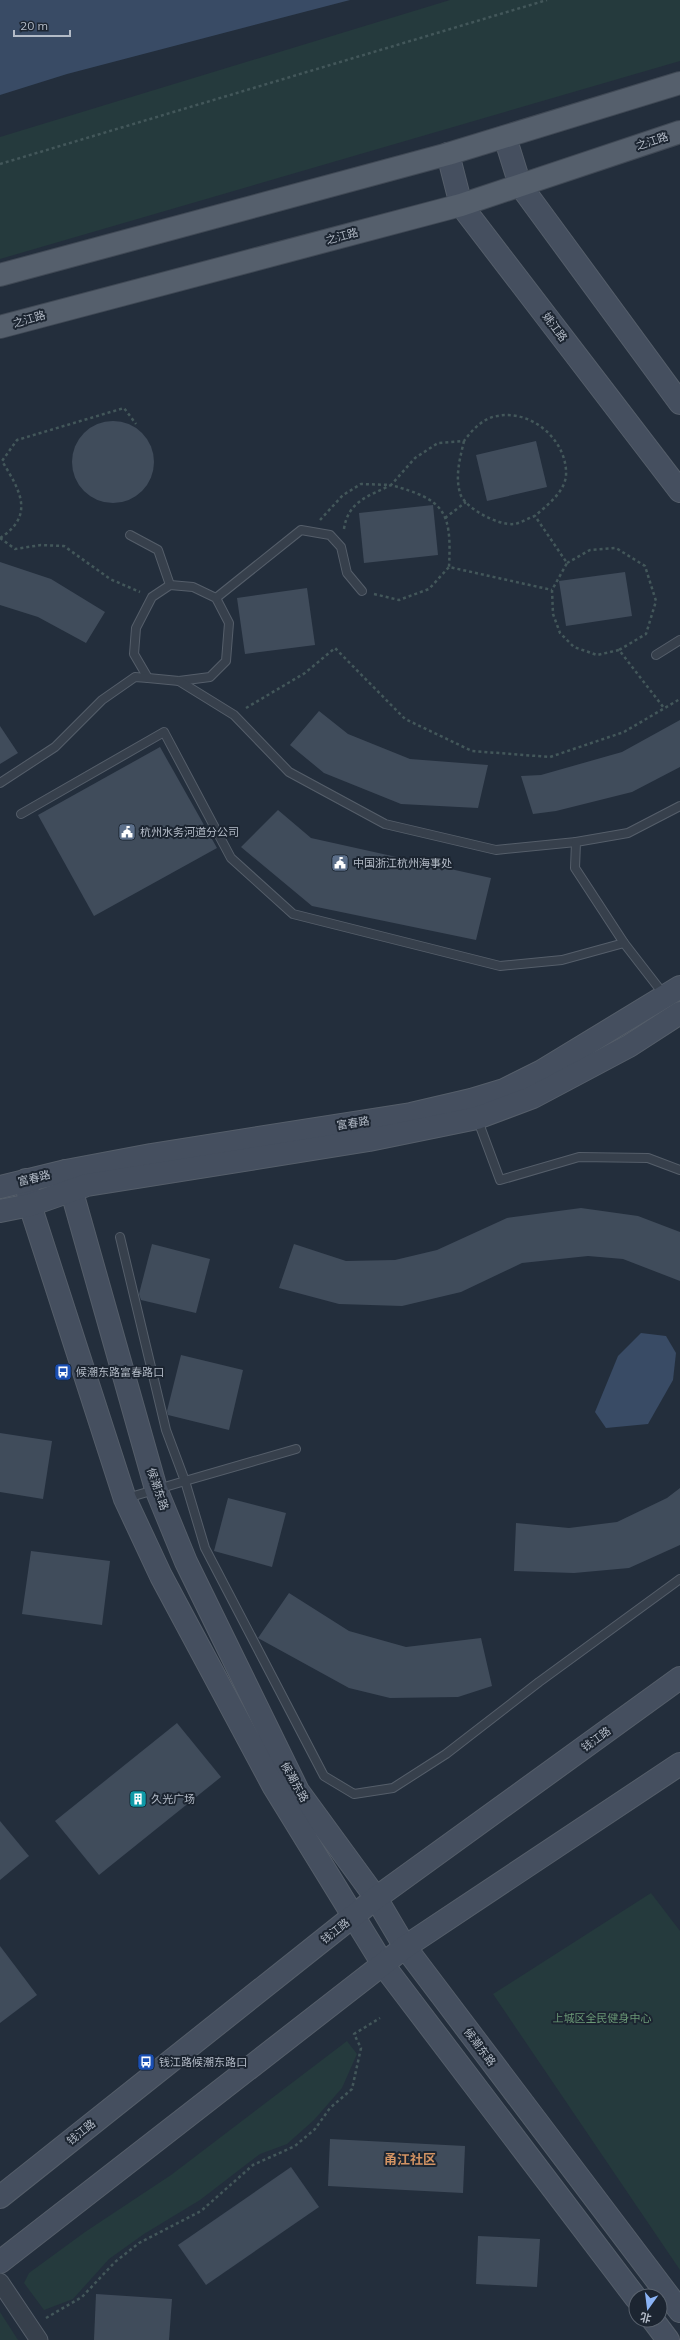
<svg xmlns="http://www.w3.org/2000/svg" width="680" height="2340" viewBox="0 0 680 2340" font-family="Mulish,'Noto Sans SC',sans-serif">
  <rect width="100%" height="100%" fill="#232e3c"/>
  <g fill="#253a3d">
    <polygon points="450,0 680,0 680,61 0,259 0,137"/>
    <polygon points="651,1893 680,1931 680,2270 493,1994"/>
    <polygon points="347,2041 357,2054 342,2088 314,2120 287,2144 260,2154 200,2200 144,2234 109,2259 73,2299 44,2310 24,2283 29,2273 85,2232 171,2175"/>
    <polygon points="0,2312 18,2340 0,2340"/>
  </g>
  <g fill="#394b65">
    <polygon points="0,0 350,0 67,74 0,95"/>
    <polygon points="641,1333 666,1336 676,1353 673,1380 648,1424 606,1428 595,1412 618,1356"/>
  </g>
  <g fill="#404c5b">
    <circle cx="113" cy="462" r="41"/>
    <polygon points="536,441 547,487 487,501 476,455"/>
    <polygon points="433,505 438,555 364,563 359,513"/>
    <polygon points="0,562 51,579 105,612 86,643 38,617 0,605"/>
    <polygon points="625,572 632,616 566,626 559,581"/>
    <polygon points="307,588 315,645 245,654 237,598"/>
    <polygon points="319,711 348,734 410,759 488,765 478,808 401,804 324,773 290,745"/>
    <polygon points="680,720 680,767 632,792 556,811 533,814 521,776 541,775 622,752"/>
    <polygon points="0,726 18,753 0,764"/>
    <polygon points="160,747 217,848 94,916 38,815"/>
    <polygon points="278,810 311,838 491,878 476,940 312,906 241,847"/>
    <polygon points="581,1208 638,1216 680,1232 680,1281 623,1259 588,1256 522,1263 461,1292 402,1306 339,1304 279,1288 294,1244 346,1261 395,1260 437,1250 507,1218"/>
    <polygon points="152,1244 210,1259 196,1313 141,1300 139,1294"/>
    <polygon points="181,1355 243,1370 229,1430 168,1415 167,1411"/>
    <polygon points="0,1433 52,1441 43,1499 0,1492"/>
    <polygon points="680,1488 680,1545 629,1568 574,1573 514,1571 516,1523 569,1528 617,1522 667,1498"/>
    <polygon points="228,1498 286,1513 272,1567 214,1551"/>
    <polygon points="31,1551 110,1561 102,1625 22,1614"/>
    <polygon points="289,1593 349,1631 406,1647 481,1638 492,1686 458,1697 390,1698 349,1688 258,1638"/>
    <polygon points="177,1723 221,1777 99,1875 55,1821"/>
    <polygon points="0,1821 29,1856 0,1880"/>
    <polygon points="0,1946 37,1995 0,2023"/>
    <polygon points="330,2139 465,2146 463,2193 328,2186"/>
    <polygon points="291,2167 319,2207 206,2285 178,2245"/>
    <polygon points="478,2236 540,2239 537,2287 476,2284"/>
    <polygon points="96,2294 172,2299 169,2340 94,2340"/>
  </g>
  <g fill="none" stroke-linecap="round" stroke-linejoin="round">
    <defs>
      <g id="lane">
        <polyline points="130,535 158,550 170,585"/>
        <polygon points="170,585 193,587 216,598 229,623 226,661 210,677 179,681 148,678 134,654 136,628 152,597"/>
        <polyline points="216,598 301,530 330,535 341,547 347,573 362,591"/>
        <polyline points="656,655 680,640"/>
        <polyline points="179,681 234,715 289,772 385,824 496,850 576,842"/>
        <polyline points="0,783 55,747 102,700 135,677 148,678"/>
        <polyline points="21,814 164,732 231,858 293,914 500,966 562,960 624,943"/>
        <polyline points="665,996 624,943 575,868 576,842 628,833 680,806"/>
        <polyline points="477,1118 500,1180 579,1157 648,1158 680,1170"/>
        <polyline points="120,1237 166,1430 185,1481 127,1498"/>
        <polyline points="296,1449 185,1481 205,1548 324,1776 354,1794 393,1788 446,1754 539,1682 680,1579"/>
      </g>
      <polyline id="street" points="0,2282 39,2340"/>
      <g id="secondary">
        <polyline points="505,137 520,185 680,403"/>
        <polyline points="448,154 461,205 680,491"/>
        <polyline points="66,1171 156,1489 186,1562 298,1791 376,1898 405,1947 680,2311"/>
        <polyline points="26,1180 30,1205 125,1499 161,1576 274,1787 384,1966 636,2298"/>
        <polyline points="0,1187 66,1171 151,1155 411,1114 471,1100 504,1090 542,1071 680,987"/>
        <polyline points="0,1211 30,1205 87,1185 369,1140 477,1118 533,1097 629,1046 680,1013"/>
        <polyline points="0,2197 376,1898 680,1678"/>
        <polyline points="0,2262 405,1947 680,1764"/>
        <polyline points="653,2320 668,2340"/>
      </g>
      <g id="primary">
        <polyline points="0,275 448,154 680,83"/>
        <polyline points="0,327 461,205 680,132"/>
      </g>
    </defs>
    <use href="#lane" stroke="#555e6a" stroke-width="10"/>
    <use href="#street" stroke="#555e6a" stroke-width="19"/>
    <use href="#secondary" stroke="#555e6a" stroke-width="24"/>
    <use href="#primary" stroke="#404955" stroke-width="24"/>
    <g stroke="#43575a" stroke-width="2.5" stroke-dasharray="3 3" stroke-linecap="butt">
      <polyline points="0,164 547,0"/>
      <path d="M464,441c-4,17 -9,35 -4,52 4,15 39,33 54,31 7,-1 14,-6 21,-8l32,47 -15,27 1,24 7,19 14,14 23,8 22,-5"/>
      <polyline points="445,518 466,502"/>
      <path d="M320,520l23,-25 18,-11 30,1 24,-27 23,-15 26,-2c8,-11 19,-23 33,-25 35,-7 71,25 69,60 -2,17 -20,30 -31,40"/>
      <path d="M344,529c4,-28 25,-33 47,-44 53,15 61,25 58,82"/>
      <path d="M0,538c36,-23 19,-49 2,-77l15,-21 107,-32 12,16"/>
      <polyline points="0,538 15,549 41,545 64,546 110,579 140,592"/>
      <polyline points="567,563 590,550 616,548 645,566 656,601 646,634 619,650 664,708"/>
      <polyline points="374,594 399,600 429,589 449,567 552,590"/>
      <polyline points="246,708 305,673 335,648 405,719 472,751 550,757 624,732 680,699"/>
      <polyline points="46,2318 82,2297 115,2262 139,2243 201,2211 253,2165 295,2146 315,2129 330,2108 352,2089 361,2048 354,2034 380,2018"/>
    </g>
    <use href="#lane" stroke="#37404c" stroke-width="8"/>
    <use href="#street" stroke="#37404c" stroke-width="17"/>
    <use href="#secondary" stroke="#454f5f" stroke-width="22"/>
    <use href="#primary" stroke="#555f6c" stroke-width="22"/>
  </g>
  <defs>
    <symbol id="civic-square" viewBox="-11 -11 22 22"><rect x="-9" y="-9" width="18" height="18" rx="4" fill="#5c6f8a" stroke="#1c2531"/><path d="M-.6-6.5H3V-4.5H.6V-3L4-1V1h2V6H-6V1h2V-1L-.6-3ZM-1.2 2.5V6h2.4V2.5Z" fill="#fff"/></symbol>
    <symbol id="bus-square" viewBox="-11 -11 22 22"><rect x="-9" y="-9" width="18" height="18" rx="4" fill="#1a4fb4" stroke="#1c2531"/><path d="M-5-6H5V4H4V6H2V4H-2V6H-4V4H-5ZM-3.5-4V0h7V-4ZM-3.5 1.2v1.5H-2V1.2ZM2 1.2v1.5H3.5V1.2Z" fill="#fff"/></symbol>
    <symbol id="building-square" viewBox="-11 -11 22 22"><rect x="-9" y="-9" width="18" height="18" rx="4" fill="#0f9aa8" stroke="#1c2531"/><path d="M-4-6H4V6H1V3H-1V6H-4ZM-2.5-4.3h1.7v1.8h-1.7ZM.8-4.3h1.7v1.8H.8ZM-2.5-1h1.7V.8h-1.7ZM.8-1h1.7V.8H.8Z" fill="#fff"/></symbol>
  </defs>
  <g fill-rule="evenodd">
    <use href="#civic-square" x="117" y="822" width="20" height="20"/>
    <use href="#civic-square" x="330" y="853" width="20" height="20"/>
    <use href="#bus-square" x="53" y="1362" width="20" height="20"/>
    <use href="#building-square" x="128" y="1789" width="20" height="20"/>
    <use href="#bus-square" x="136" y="2052" width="20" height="20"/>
  </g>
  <g text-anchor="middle" stroke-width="4" stroke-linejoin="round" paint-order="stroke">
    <g font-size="11" fill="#b3bbc7" stroke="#1c2531">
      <text transform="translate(652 141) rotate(-18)" y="4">之江路</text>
      <text transform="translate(342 236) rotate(-15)" y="4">之江路</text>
      <text transform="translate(29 319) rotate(-16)" y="4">之江路</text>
      <text transform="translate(555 327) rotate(53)" y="4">姚江路</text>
      <text transform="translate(353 1123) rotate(-9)" y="4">富春路</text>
      <text transform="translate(34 1178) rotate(-14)" y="4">富春路</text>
      <text transform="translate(158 1489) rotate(71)" y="4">候潮东路</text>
      <text transform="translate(596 1739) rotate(-36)" y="4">钱江路</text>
      <text transform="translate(295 1782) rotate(61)" y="4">候潮东路</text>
      <text transform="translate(335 1931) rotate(-38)" y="4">钱江路</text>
      <text transform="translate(480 2047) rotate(53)" y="4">候潮东路</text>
      <text transform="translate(81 2132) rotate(-39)" y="4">钱江路</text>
    </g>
    <g font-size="11" fill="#b3bbc7" stroke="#1c2531" text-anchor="start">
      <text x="140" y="836">杭州水务河道分公司</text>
      <text x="353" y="867">中国浙江杭州海事处</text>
      <text x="76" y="1376">候潮东路富春路口</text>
      <text x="151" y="1803">久光广场</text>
      <text x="159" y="2066">钱江路候潮东路口</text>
    </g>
    <g font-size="11" fill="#6a9875" stroke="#1c2531">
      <text x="602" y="2022">上城区全民健身中心</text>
    </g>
    <g font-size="13" font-weight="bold" fill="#d29363" stroke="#1c2531">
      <text x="410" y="2164">甬江社区</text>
    </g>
  </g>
  <g transform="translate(648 2308) rotate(194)"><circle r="19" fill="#1c2531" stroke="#58616d"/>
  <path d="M0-3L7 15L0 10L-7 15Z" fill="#8ab3f5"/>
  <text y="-6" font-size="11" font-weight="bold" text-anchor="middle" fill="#b3bbc7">北</text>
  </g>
  <path d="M14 30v6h56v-6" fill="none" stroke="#b3bbc7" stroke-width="2"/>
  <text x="20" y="30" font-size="12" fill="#b3bbc7" stroke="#1c2531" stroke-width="3" paint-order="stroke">20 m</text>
</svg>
